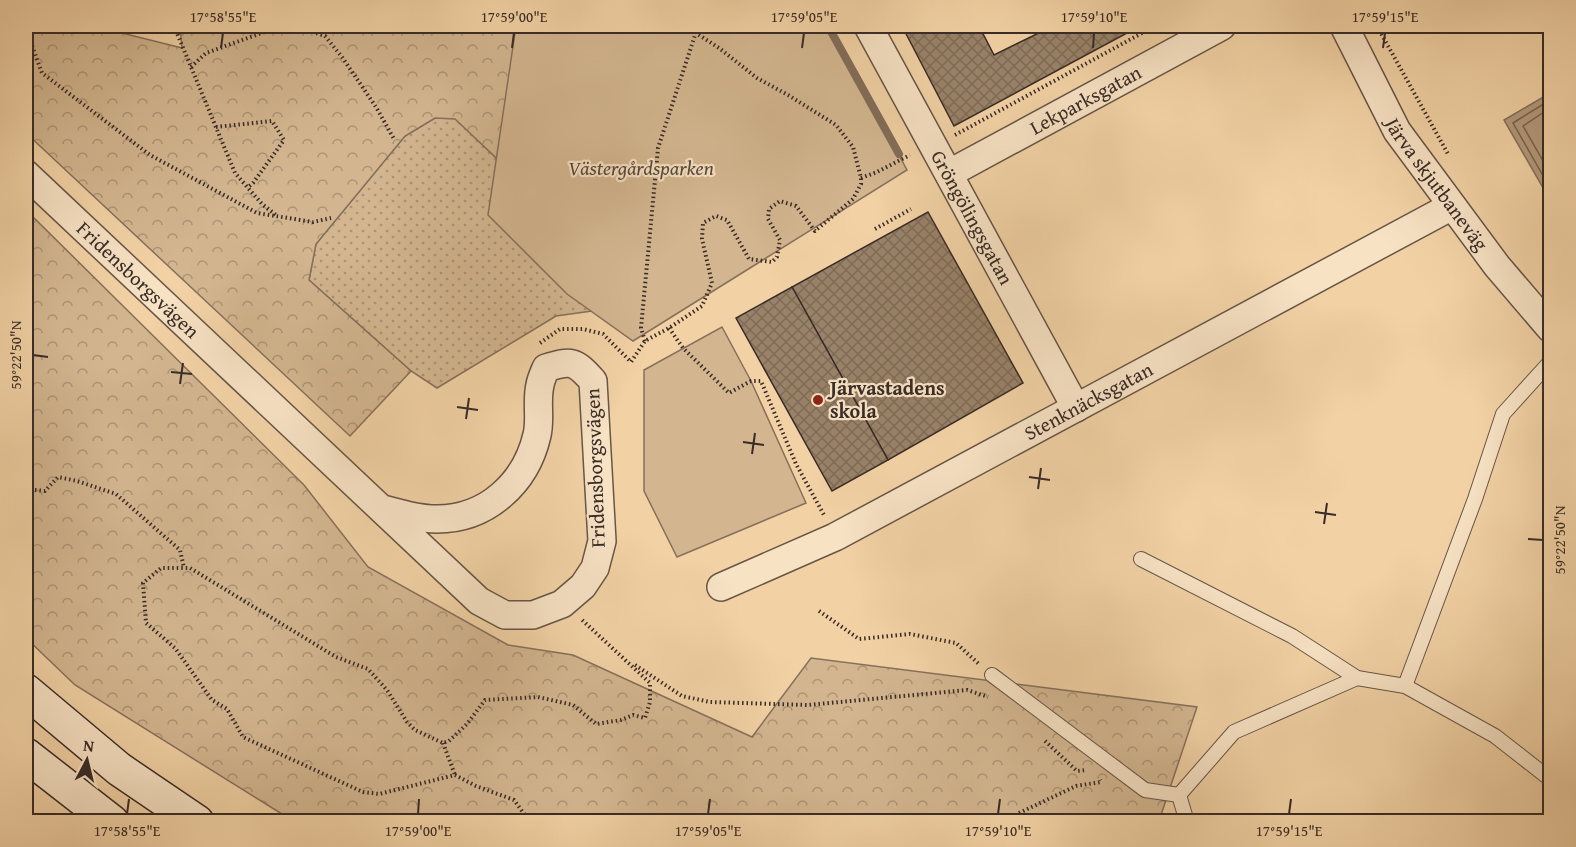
<svg xmlns="http://www.w3.org/2000/svg" width="1576" height="847" viewBox="0 0 1576 847" font-family="'Gentium Book Plus',serif">
  <defs>
    <pattern id="grass-dots" width="8" height="8" patternUnits="userSpaceOnUse" patternTransform="scale(1.5)"><rect width="8" height="8" fill="#d3b690"/><path d="M2 2h.1M6 6h.1" fill="none" stroke="#ac9476" stroke-width="1.8" stroke-linecap="round"/></pattern>
    <pattern id="forest-crowns" width="20" height="18" patternUnits="userSpaceOnUse" patternTransform="scale(1.5)"><rect width="20" height="18" fill="#d3b690"/><path d="M2 6a3 3 0 1 1 6 0M12 15a3 3 0 1 1 6 0" fill="none" stroke="#ac9476"/></pattern>
    <pattern id="building-cross-hatch" width="8" height="8" patternUnits="userSpaceOnUse" patternTransform="scale(1.5)"><rect width="8" height="8" fill="#998269"/><path d="M0 0l8 8M0 8l8-8" fill="none" stroke="#7e6b56"/></pattern>
  </defs>
  <rect width="100%" height="100%" fill="#f2d2a5"/>
  <filter id="stains"><feTurbulence type="fractalNoise" baseFrequency=".00333" numOctaves="4"/><feColorMatrix values="0 0 0 0 .2 0 0 0 0 .09 0 0 0 0 .02 0 0 0 .5 -.17"/></filter>
  <radialGradient id="worn" r=".72"><stop offset=".6" stop-color="#630" stop-opacity="0"/><stop offset="1" stop-color="#630" stop-opacity=".3"/></radialGradient>
  <polygon fill="url(#grass-dots)" stroke="#86705c" stroke-width="1.5" points="435,118 455,118 677,258 708,295 556,316 437,388 411,371 309,280 316,244 405,136"/>
  <g fill="url(#forest-crowns)" stroke="#86705c" stroke-width="1.5">
    <polygon points="26,26 94,26 182,48 180,26 584,26 512,173 455,119 435,118 405,136 316,244 309,280 411,371 350,436 26,133"/>
    <polygon points="26,210 304,485 368,567 508,645 573,655 752,737 811,658 1197,707 1159,821 296,822 290,819 75,685 26,638"/>
  </g>
  <g fill="#d3b690" stroke="#86705c" stroke-width="1.5">
    <polygon points="516,26 829,26 907,170 633,341 567,294 488,215"/>
    <polygon points="722,327 751,381 806,503 677,557 644,491 644,370"/>
  </g>
  <polygon fill="#b3997a" stroke="#826d59" stroke-width="1.5" points="1550,93 1550,200 1504,120"/>
  <g fill="none" stroke-linecap="round" stroke-linejoin="round">
    <g stroke="#766250" stroke-width="1.5">
      <polyline points="1550,100 1513,123 1550,188"/>
      <polyline points="1550,108 1523,126 1550,173"/>
    </g>
    <polyline stroke="#826d59" stroke-width="8" points="828,26 899,154"/>
  </g>
  <g fill="url(#building-cross-hatch)" stroke="#392b27" stroke-width="1.5">
    <polygon points="902,26 979,26 994,55 1053,26 1140,26 954,126"/>
    <polygon points="928,212 1023,383 888,460 792,287"/>
    <polygon points="792,287 888,460 832,491 736,318"/>
  </g>
  <g fill="none" stroke-linecap="round" stroke-linejoin="round">
    <defs>
      <g id="service">
        <polyline points="1141,559 1292,636 1357,678"/>
        <polyline points="992,675 1145,790 1179,795"/>
        <polyline points="1405,686 1475,499 1503,414 1550,362"/>
        <polyline points="1179,795 1234,732 1357,678 1405,686 1495,736 1550,779"/>
        <polyline points="1179,795 1187,822"/>
      </g>
      <g id="minor">
        <path id="s1" d="M868,26l208,382"/>
        <path id="s2" d="M1344,26l53,105 100,135 53,62"/>
        <path id="s3" d="M950,173l272,-147"/>
        <path id="s4" d="M26,174l453,427 26,14h28l29,-11 21,-18 12,-18 7,-27 -9,-160c-18,-20 -21,-21 -47,-13 -2,5 -5,11 -6,17 -4,16 1,34 -3,50 -11,48 -50,84 -100,84 -18,0 -36,-5 -54,-10"/>
        <path id="s5" d="M721,587l114,-50 617,-331"/>
      </g>
      <g id="secondary">
        <polyline points="26,691 119,769 197,822"/>
        <polyline points="26,755 112,822"/>
      </g>
    </defs>
    <use href="#service" stroke="#675546" stroke-width="16"/>
    <use href="#minor" stroke="#675546" stroke-width="30"/>
    <use href="#secondary" stroke="#392b27" stroke-width="36"/>
    <g stroke="#392b27" stroke-width="4" stroke-dasharray="1.5 3" stroke-linecap="butt">
      <polyline points="174,26 235,173 262,204 276,215"/>
      <polyline points="295,26 325,36 342,57 376,107 394,139"/>
      <polyline points="1377,26 1448,154"/>
      <polyline points="26,29 42,73 150,155 257,213 313,222 331,218"/>
      <polyline points="191,67 206,53 281,26"/>
      <polyline points="216,127 272,121 284,140 253,183 247,188"/>
      <polyline points="955,135 1155,26"/>
      <polyline points="861,178 877,172 910,155"/>
      <polyline points="875,229 911,209"/>
      <polyline points="1544,278 1550,285"/>
      <polyline points="669,328 683,348 729,393 751,381 761,381 796,464 824,515"/>
      <polyline points="645,341 641,328 658,148 698,26"/>
      <polyline points="540,343 560,329 583,329 603,334 631,362 645,341 669,328 702,306 712,283 702,239 703,223 716,216 727,220 749,259 772,262 777,257 780,240 768,219 769,209 780,201 796,206 815,231 853,199 861,184 861,178 853,147 836,125 788,95 757,78 719,48 696,33"/>
      <polyline points="26,489 45,491 58,477 77,481 116,494 180,550 184,568"/>
      <polyline points="819,611 859,639 910,634 956,643 980,665"/>
      <polyline points="635,665 682,696 710,702 808,705 967,690 988,697"/>
      <polyline points="1045,741 1077,771 1086,770"/>
      <polyline points="443,743 455,775"/>
      <polyline points="26,807 40,822"/>
      <polyline points="530,822 514,800 476,786 455,775 379,794 363,792 243,737 227,709 212,700 175,648 146,623 143,583 161,568 190,568 336,657 368,669 387,690 407,722 415,730 443,743 449,741 467,724 485,700 538,697 573,705 596,724 621,720 633,715 645,718 650,702 650,683 581,619"/>
      <polyline points="1009,822 1017,814 1076,786 1101,782 1100,780"/>
    </g>
    <use href="#service" stroke="#f7e2c4" stroke-width="14"/>
    <use href="#minor" stroke="#f7e2c4" stroke-width="27"/>
    <use href="#secondary" stroke="#f7e2c4" stroke-width="33"/>
  </g>
  <path fill="none" stroke="#392b27" stroke-width="2" d="M221,48l2,-15M512,48l2,-15M802,48l2,-15M1093,48l1,-15M1383,48l2,-15M33,355l15,2M171,372l21,2M180,384l3,-21M457,407l21,3M466,419l3,-21M743,442l21,3M752,454l3,-21M1029,477l21,3M1038,489l3,-21M1315,512l21,3M1324,524l3,-21M1528,539l15,1M127,814l2,-15M418,814l1,-15M708,814l2,-15M998,814l2,-15M1289,814l2,-15"/>
  <circle fill="#8f2418" stroke="#f7e2c4" stroke-width="2" cx="818" cy="400" r="6"/>
  <g text-anchor="middle" stroke-width="4.5" stroke-linejoin="round" paint-order="stroke">
    <g font-size="20" fill="#392b27" stroke="#f7e2c4">
      <text dy="7" stroke="none"><textPath href="#s3" startOffset="154">Lekparksgatan</textPath></text>
      <text dy="7" stroke="none"><textPath href="#s2" startOffset="184">Järva skjutbaneväg</textPath></text>
      <text dy="7" stroke="none"><textPath href="#s1" startOffset="218">Gröngölingsgatan</textPath></text>
      <text dy="7" stroke="none"><textPath href="#s4" startOffset="154">Fridensborgsvägen</textPath></text>
      <text dy="7" stroke="none"><textPath href="#s5" startOffset="412">Stenknäcksgatan</textPath></text>
      <text transform="translate(595 468) rotate(-92)" y="7">Fridensborgsvägen</text>
    </g>
    <g font-size="20" font-style="italic" fill="#58473c" stroke="#f7e2c4">
      <text x="641" y="175">Västergårdsparken</text>
    </g>
    <g font-size="20" font-weight="bold" fill="#392b27" stroke="#f7e2c4" text-anchor="start">
      <text x="830" y="395">Järvastadens<tspan x="830" dy="23">skola</tspan></text>
    </g>
  </g>
  <rect width="1576" height="847" fill="none" stroke="#f2d2a5" stroke-width="66"/>
  <g transform="translate(87 760) rotate(7)" stroke="#f7e2c4" stroke-width="4.5" paint-order="stroke">
  <path d="M0-4.5L10 22L0 15L-10 22Z" fill="#392b27"/>
  <text y="-9" font-size="16" font-weight="bold" text-anchor="middle" fill="#392b27">N</text>
  </g>
  <rect x="33" y="33" width="1510" height="781" fill="none" stroke="#392b27" stroke-width="2"/>
  <g font-size="15" text-anchor="middle" fill="#392b27">
    <text x="223" y="22">17°58'55"E</text>
    <text x="514" y="22">17°59'00"E</text>
    <text x="804" y="22">17°59'05"E</text>
    <text x="1094" y="22">17°59'10"E</text>
    <text x="1385" y="22">17°59'15"E</text>
    <text transform="translate(16 355) rotate(-90)" y="5">59°22'50"N</text>
    <text transform="translate(1560 540) rotate(-90)" y="5">59°22'50"N</text>
    <text x="127" y="836">17°58'55"E</text>
    <text x="418" y="836">17°59'00"E</text>
    <text x="708" y="836">17°59'05"E</text>
    <text x="998" y="836">17°59'10"E</text>
    <text x="1289" y="836">17°59'15"E</text>
  </g>
  <rect width="100%" height="100%" filter="url(#stains)"/>
  <rect width="100%" height="100%" fill="url(#worn)"/>
</svg>
